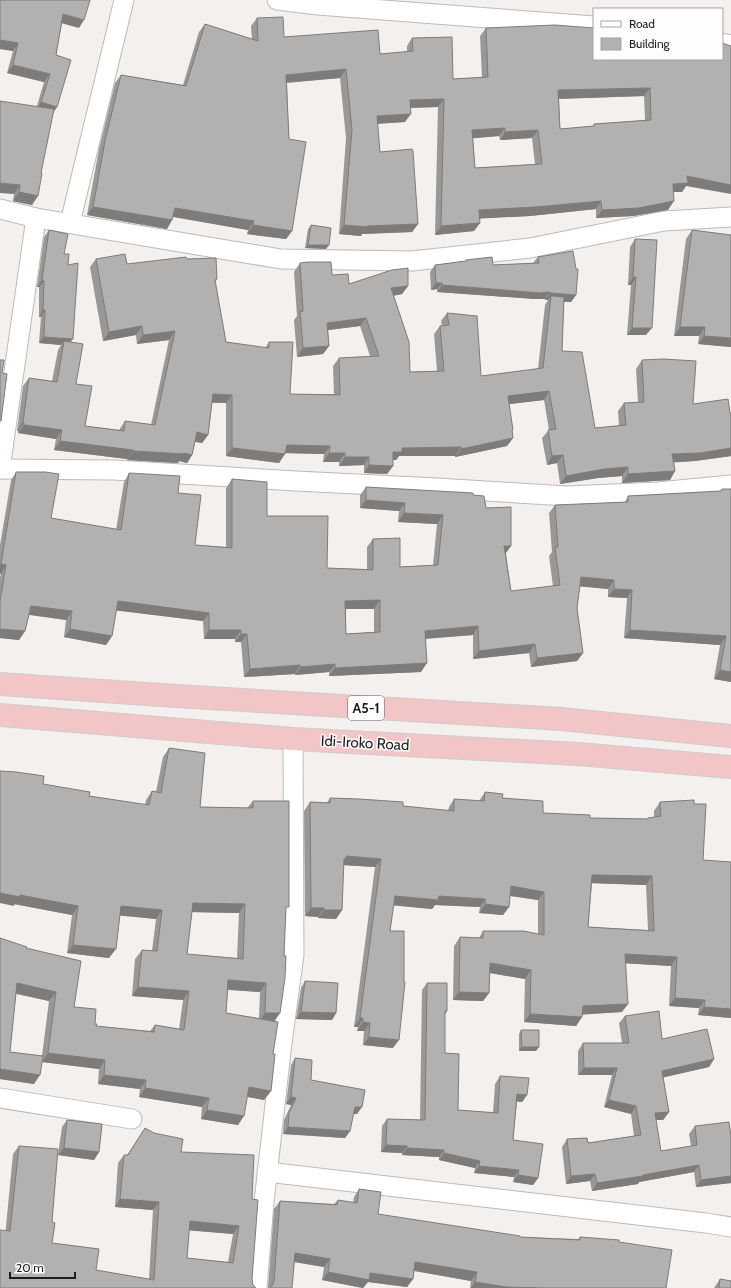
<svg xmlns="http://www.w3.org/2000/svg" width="731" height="1288" viewBox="0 0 731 1288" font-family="Cabin,sans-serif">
  <rect width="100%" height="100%" fill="#f3f0ee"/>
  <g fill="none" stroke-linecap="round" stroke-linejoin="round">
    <defs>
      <g id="street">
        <polyline points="277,0 318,5 594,26"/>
        <polyline points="722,43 731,45"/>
        <polyline points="0,209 36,218 281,259 412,261 530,248 664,221 731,217"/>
        <polyline points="70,223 124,0"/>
        <polyline points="0,469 114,470 296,481 437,488 567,496 658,492 731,485"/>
        <polyline points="0,469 36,218"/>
        <polyline points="0,1098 132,1119"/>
        <polyline points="267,1172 706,1223 731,1227"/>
        <polyline points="257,1288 264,1202 282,1043 294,955 293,739"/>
      </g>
      <g id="highway">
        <polyline points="0,684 176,696 561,719 731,736"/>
        <polyline points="0,715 293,739 578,754 731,767"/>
      </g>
    </defs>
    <use href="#street" stroke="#bdbab9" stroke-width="21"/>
    <use href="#highway" stroke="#cecdcd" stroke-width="24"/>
    <use href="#street" stroke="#fff" stroke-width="19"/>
    <use href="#highway" stroke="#f2c5c7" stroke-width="22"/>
  </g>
  <g fill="#9a9896" fill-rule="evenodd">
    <polygon points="0,0 79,28 62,23 56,55 57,107 53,113 32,205 13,201 14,194 37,106 44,82 7,73 13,51 0,49"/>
    <path d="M257,18l27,19 96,17 27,-2v-6l5,-8 41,41 29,-2 -2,-41 6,-8 108,31h128l-36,127 -4,6h-8l-6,18 -35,6 -37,2v-9l-66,7 -50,2v5l-6,8 -39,4 3,-128 -28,1 -5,14 -28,2 3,28 38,72 -6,8 -50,2 -1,2 -22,-2 7,-96 -6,-60 -53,5 5,148 -6,8 -39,-5 1,-4 -75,-13 -1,3 -5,9 -80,-14 12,-66 16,-66 6,-8 62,10 16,-53 6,-8 47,15 -1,-13zM644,96l1,24 -51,4 -1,2 -33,3 -1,-30zM499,136l1,4 32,-2 3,26 -60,4 -2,-30z"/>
    <polygon points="311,225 326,249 305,248 308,229"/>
    <polygon points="49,230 64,254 68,265 70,342 76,384 85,426 119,430 125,421 151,425 169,340 137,344 136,335 103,341 90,267 96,259 127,264 187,259 217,279 215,282 226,342 265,348 269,342 290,394 334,394 333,366 339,358 370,356 360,326 328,330 329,346 323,354 297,357 294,320 297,316 294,272 300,263 332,275 349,284 408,286 402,294 393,296 410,372 437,371 434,334 440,326 442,326 441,321 447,313 481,376 538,369 545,305 548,300 545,300 545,299 535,299 437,292 437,289 431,290 430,272 435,265 465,261 466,260 493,265 533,263 538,257 576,295 571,302 564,302 562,351 595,428 619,426 618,411 624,403 638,402 636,369 642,360 693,404 731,413 731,456 695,461 674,462 675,471 670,480 622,483 622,476 598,478 560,484 557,463 547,465 542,438 549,430 544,400 509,404 513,438 507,446 455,457 455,456 399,456 396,460 393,460 393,466 387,474 364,473 364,465 339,466 339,462 323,462 324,454 285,453 279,463 226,456 226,403 212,403 208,435 202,443 195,442 192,455 187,463 179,461 178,463 127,460 127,459 54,450 56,439 18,433 18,431 17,431 23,386 29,378 52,381 58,350 61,345 39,343 41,317 39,317 39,287 37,287 44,237"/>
    <polygon points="692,230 731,347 698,344 699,336 674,336 686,239"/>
    <polygon points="635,239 646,335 627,335 631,285 628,285 630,247"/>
    <path d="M16,472l35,46 65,12 8,-48 5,-9 49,20 17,52 31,2v-59l6,-9 35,37 60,52 40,1v-22l6,-8 27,28 33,-2 4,-41 -39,-2 1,-11 -39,-3v-13l6,-8 107,8 13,13 25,38 -5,7 5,38 42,-5 -4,-30 3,-4 -3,-39 6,-8 70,-3 3,-6 92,-5 2,-2h9v193l-17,-3 6,-34 -96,-7 3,-40 -19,-1v-8l-28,-3 -3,22 6,45 -6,8 -46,6 -2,-14 -56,6v-24l-47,4 -5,33 -92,4v-4l-34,3v-1l-51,3 -3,-35h-6v-3h-31l-1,-18 -87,-11 -4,26 -6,9 -42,-8 2,-17 -37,-5 -4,16 -6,9 -19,-2v-61l1,-3h-1v-29l11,-65zM346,609h28v23l-28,2z"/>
    <path d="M169,748l31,59 47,1 6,-7 33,111 -12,109 -3,70 -7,9 -17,-3 -9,28 -37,-6 1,-12 -63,-10 1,-8 -42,-5 1,-15 -57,-7 -8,22 -34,-5v-141l26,10 48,59 21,17 1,2 54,5 5,-6 24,4 4,-29 -51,-4 3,-37 7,-9 10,1 4,-32 -36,-4 -11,43 -42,-5 5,-38 -58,-11v2l29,-122 46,12 56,9 1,-5 6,-9 4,1 7,-35zM192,912l47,1 -2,45 -50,-4zM228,990l32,2 -1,26 -33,-5zM16,994l33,7 -7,55 -32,-4z"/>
    <path d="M485,792l58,21 47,5 56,1 2,-1 6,-1v-6l6,-9 43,58 28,158 -33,-3 1,-7 -30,-2 2,-40 -45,-3 -4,49 -40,2v3l-6,9 -52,-4 1,-43 -35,-6 -1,20 -6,8 -30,-1 1,-54 6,-9 19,1 4,-7 55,3v-34l-28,-4 -1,11 -6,8 -24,-2 1,-6 -45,-2 -3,4 -39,-4 -3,26 3,117 -30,-3 1,-14h-7l1,-4h-4l21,-160 -32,-2 -1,45 -6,9 -18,-1v-1l-13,-1 -1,-105 6,-9 17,1 3,-5 118,13 1,-4 5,-8 25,2zM592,883l54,2 2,45 -60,-3z"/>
    <polygon points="305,981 336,1013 332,1020 296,1019 301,988"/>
    <polygon points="427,983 447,1011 445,1015 445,1053 458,1110 493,1113 495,1084 500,1076 527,1095 522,1102 517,1101 513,1140 538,1178 533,1185 513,1182 514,1177 474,1173 475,1168 439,1160 439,1157 402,1155 402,1153 381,1152 382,1126 387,1119 420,1120 422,990"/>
    <polygon points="625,1016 662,1039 714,1059 709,1067 663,1077 669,1112 663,1120 656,1120 661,1151 691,1146 689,1134 695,1126 731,1183 696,1187 694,1172 639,1182 638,1184 592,1191 590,1181 566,1184 562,1147 567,1139 588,1143 634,1136 631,1114 604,1107 612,1075 578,1075 578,1051 583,1043 622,1043 619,1023"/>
    <polygon points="521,1030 536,1051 519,1051 519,1034"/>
    <polygon points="295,1058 311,1080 357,1114 353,1114 350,1131 345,1138 283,1134 284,1120 291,1105 286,1104 291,1065"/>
    <polygon points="67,1120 99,1152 94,1160 58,1155 62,1127"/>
    <path d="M145,1128l107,71v80l1,6 -253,3 13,-134 6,-8 33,76v21l44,27 53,9 4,-69 -38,-3 3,-44 6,-8h3zM189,1230l44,4 -5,28 -41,-4z"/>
    <polygon points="359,1189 378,1214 520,1237 578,1239 580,1237 619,1242 666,1288 470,1288 471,1281 414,1271 413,1279 407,1287 368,1282 363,1288 322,1280 324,1267 294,1262 292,1288 268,1288 274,1209 280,1201 334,1204 338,1200 353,1203 354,1197"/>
    <polygon points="720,1279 731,1288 714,1288"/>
  </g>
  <g fill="#7d7c7a">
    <polygon points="63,14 84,20 79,28 58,22"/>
    <polygon points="0,40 18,43 13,51 0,49"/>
    <polygon points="13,65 50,74 44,82 7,73"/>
    <polygon points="346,69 340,78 281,83 286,75"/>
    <polygon points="650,88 644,96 552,99 558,90"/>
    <polygon points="444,99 438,107 404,108 410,100"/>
    <polygon points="41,102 57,107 51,115 36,110"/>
    <polygon points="411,114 405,122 371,124 377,116"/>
    <polygon points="505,128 499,136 466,139 472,130"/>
    <polygon points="538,130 532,138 500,140 505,132"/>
    <polygon points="687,176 731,185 731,194 686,186 682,192 667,192 673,184"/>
    <polygon points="0,183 20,185 14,194 0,193"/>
    <polygon points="19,192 38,196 32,205 13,201"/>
    <polygon points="601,201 596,209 530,216 473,219 479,210"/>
    <polygon points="674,201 668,210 633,216 596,218 602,210"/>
    <polygon points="93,207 172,220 167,229 87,215"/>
    <polygon points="175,208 254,221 248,230 169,216"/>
    <polygon points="480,223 474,231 435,235 441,226"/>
    <polygon points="418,224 412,232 362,234 361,236 339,234 344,225 367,226"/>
    <polygon points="253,225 292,231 286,239 247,234"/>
    <polygon points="308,245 329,245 326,249 305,248"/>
    <polygon points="633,277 636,277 631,285 628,285"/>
    <polygon points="42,280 44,281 39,287 37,287"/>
    <polygon points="436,283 442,283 437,289 431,290"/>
    <polygon points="442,285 550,292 545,299 535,299 437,292"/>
    <polygon points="408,286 402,294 385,297 391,288"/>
    <polygon points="550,293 576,295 571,302 550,301 551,296 548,300 545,300"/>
    <polygon points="43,310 45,310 41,317 39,317"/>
    <polygon points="366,318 360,326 321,331 327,323"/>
    <polygon points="142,326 136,335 103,341 109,332"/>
    <polygon points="680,327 705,327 699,336 674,336"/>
    <polygon points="632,328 652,328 646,335 627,335"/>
    <polygon points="175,331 169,340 137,344 143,335"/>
    <polygon points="704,336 731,338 731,347 698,344"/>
    <polygon points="44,337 73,339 68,345 64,341 61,345 39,343"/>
    <polygon points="329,346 323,354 297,357 303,348"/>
    <polygon points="549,391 544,400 502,405 508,396"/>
    <polygon points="213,394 232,395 226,403 207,402"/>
    <polygon points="23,422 24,423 18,431 17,431"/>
    <polygon points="24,425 62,430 56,439 18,433"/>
    <polygon points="197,432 208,435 202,443 192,441"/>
    <polygon points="513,438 507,446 455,457 461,449"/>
    <polygon points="60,441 133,450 127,459 54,450"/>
    <polygon points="287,445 330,446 324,454 281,453"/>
    <polygon points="461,447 455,456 399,456 396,460 387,460 393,452 402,448"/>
    <polygon points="232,448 285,454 279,463 226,456"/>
    <polygon points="731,448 731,456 695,461 666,463 672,454"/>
    <polygon points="133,451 184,453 192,455 187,463 179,461 178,463 127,460"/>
    <polygon points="329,453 345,453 339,462 323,462"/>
    <polygon points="563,455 557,463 547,465 552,456"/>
    <polygon points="345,457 369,457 364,465 339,466"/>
    <polygon points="369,465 393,466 387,474 364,473"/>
    <polygon points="628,467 622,476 598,478 560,484 566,476 604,469"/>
    <polygon points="675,471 670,480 622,483 628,474"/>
    <polygon points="366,500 405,503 399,511 360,508"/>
    <polygon points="404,513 443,515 437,524 398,522"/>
    <polygon points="504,546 511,546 505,554"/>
    <polygon points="1,564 6,565 1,574 0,574 0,566"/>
    <polygon points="581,577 614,580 608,589 575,586"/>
    <polygon points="614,589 632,590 627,598 608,597"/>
    <polygon points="380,600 374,609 339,609 345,601"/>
    <polygon points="118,601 209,613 203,621 112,610"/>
    <polygon points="31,606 72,611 66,620 25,614"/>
    <polygon points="478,626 473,635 419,639 425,631"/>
    <polygon points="0,629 25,631 19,640 0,638"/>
    <polygon points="70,629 112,636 106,645 64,637"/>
    <polygon points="209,630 241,630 235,639 204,639"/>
    <polygon points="630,630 726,636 720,645 624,638"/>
    <polygon points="241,634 247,634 241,642 235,642"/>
    <polygon points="535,644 529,653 473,659 479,651"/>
    <polygon points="583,653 577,661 531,667 537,658"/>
    <polygon points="427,663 421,672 329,676 335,668"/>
    <polygon points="335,664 329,672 295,675 301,667"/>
    <polygon points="300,665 295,674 244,677 250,669"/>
    <polygon points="720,670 731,672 731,682 714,679"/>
    <polygon points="346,856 381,859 375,867 342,865 344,859"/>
    <polygon points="592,875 652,876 646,885 586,883"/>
    <polygon points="511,886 544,892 538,900 505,895"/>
    <polygon points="0,893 20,895 78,906 72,915 14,904 14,906 0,903"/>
    <polygon points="395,896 439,896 485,899 480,907 435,905 432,909 389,905"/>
    <polygon points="193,903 245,904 239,913 187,912"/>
    <polygon points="485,904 509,907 503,915 479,913"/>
    <polygon points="121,906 162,910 156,919 114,915"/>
    <polygon points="311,908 324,908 318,917 305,916"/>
    <polygon points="324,910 342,910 336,919 318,918"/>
    <polygon points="73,945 116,949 109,958 67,953"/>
    <polygon points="625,954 677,957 671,966 619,963"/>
    <polygon points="490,963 531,970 525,979 484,972"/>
    <polygon points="228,980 266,983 260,992 222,989"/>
    <polygon points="17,983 56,992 49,1001 10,992"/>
    <polygon points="138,987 189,991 183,1000 132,996"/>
    <polygon points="459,992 489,993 483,1001 453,1000"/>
    <polygon points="675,998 705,1000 699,1008 669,1006"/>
    <polygon points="628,1004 622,1012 577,1015 583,1006"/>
    <polygon points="704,1007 731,1009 731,1018 698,1015"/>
    <polygon points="301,1012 336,1013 332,1020 296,1019"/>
    <polygon points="265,1013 280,1013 274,1022 259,1022"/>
    <polygon points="530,1014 582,1017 576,1026 524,1022"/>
    <polygon points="360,1018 363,1018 358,1027 354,1027"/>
    <polygon points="363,1022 370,1023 364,1031 357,1031"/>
    <polygon points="369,1037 399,1040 393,1048 363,1045"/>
    <polygon points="522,1047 539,1047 536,1051 519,1051"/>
    <polygon points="48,1053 105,1060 99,1069 42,1062"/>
    <polygon points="714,1059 709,1067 657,1079 662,1071"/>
    <polygon points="584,1068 617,1068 612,1075 578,1075"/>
    <polygon points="0,1069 40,1075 34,1084 0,1079"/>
    <polygon points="104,1075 146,1080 140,1089 98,1084"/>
    <polygon points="249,1087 271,1091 264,1100 243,1096"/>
    <polygon points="145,1088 209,1098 202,1107 139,1097"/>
    <polygon points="517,1094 527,1095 522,1102 512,1101"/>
    <polygon points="291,1097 296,1098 291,1105 286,1104"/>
    <polygon points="609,1100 636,1106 631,1114 604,1107"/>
    <polygon points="355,1107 362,1107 357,1114 350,1114"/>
    <polygon points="207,1110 244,1116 238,1125 201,1119"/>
    <polygon points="669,1112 663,1120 649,1120 655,1113"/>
    <polygon points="288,1127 350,1131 345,1138 283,1134"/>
    <polygon points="386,1145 407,1146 402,1153 381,1152"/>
    <polygon points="64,1148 99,1152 94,1160 58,1155"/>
    <polygon points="407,1148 444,1150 439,1157 402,1155"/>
    <polygon points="444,1153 480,1161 475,1168 439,1160"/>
    <polygon points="699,1165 694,1172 639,1182 638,1184 592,1191 597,1183"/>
    <polygon points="479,1166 519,1170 514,1177 474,1173"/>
    <polygon points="595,1174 590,1181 566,1184 571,1176"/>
    <polygon points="518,1175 538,1178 533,1185 513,1182"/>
    <polygon points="731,1176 731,1183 696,1187 701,1180"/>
    <polygon points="120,1199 159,1202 153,1210 115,1207"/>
    <polygon points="190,1221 239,1226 233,1234 184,1230"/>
    <polygon points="295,1253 330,1259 324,1267 289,1261"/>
    <polygon points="415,1262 477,1272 471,1281 410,1270"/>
    <polygon points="328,1272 370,1273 413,1279 407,1287 368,1282 363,1288 322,1280"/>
    <polygon points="475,1282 546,1288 471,1288"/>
  </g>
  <g fill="#b3b1af" stroke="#7d7c7a" fill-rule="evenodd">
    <polygon points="0,0 90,0 84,20 63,14 56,55 71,60 57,107 41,102 50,74 13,65 18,43 0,40"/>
    <path d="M283,17l1,20 94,-7 2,24 33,-3 -1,-13 40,-1 1,42 35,-2 -2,-49 69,-3 39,3v31h128v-16l9,3v139l-44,-9 1,7 -15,1 1,17 -35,7 -37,2 -1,-9 -65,6 -57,3 1,13 -39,3 3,-127 -34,1 1,14 -34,2 3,36 32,-3 1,2 5,73 -51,2v1l-23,-2 8,-95 -6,-61 -60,6 3,64 17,3 -14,89 -39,-6 1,-4 -79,-13 -3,12 -79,-13 12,-66 16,-66 65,11 19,-62 53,17 -1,-23zM650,88l1,32 -57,4v2l-34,3 -2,-39zM505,128v4l33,-2 4,34 -67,4 -3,-38z"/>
    <polygon points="0,101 54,109 41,173 42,173 38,196 19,192 20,185 0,183"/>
    <polygon points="311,225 331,228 329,245 308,245"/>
    <polygon points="49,230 68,234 64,254 69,254 68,265 78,263 73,339 44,337 45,310 43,310 44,281 42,280"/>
    <polygon points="692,230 731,235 731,338 704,336 705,327 680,327"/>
    <polygon points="635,239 657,240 652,328 632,328 636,277 633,277"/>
    <polygon points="573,251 576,269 578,269 576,295 550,293 550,292 540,293 442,285 442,283 436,283 435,265 466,261 466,260 492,257 493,265 539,263 538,257"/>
    <polygon points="125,254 127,264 186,257 187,259 216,258 217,279 215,280 226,342 269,348 269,342 293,342 290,394 340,395 339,358 379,356 366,318 327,323 329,346 303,348 300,312 303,311 300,263 308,262 331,262 332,275 348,274 349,284 392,270 408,268 408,286 391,288 409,342 410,372 444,371 440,326 449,325 447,313 477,316 481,376 543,368 551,296 564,297 562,351 582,352 595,428 626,425 624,403 644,402 642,360 663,359 696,361 693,404 728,399 730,413 731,413 731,448 700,453 672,454 675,471 628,474 628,467 604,469 566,476 563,455 552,456 548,430 556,429 549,391 508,396 513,430 512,430 513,438 461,449 461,447 402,448 402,452 393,452 393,466 369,465 369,457 345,457 345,453 329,453 330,446 287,445 285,454 232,448 232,395 213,394 208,435 197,432 192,455 184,453 184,454 133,451 133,450 60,441 62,430 24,425 24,423 23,422 29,378 57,382 64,341 83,344 76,384 92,386 85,426 124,431 125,421 155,425 175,331 143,335 142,326 109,332 96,259"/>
    <polygon points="0,360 4,360 2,373 7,374 1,421 0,421"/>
    <path d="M16,472h29l14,2 -8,44 70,12 8,-57 51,3 -2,17 23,2 -6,50 37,3v-69l35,3v34h61l-1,52 46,2v-31l27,-1v29l38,-2 5,-50 -39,-2 1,-10 -39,-3v-13l107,6v2l11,1 2,12 25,-1v39h-7l7,45 49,-6 -5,-38h3l-3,-42 73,-3v-6l93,-5 1,-2h9v183l-11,-2 6,-34 -96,-6 2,-40 -18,-1v-9l-33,-3 -4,31 6,45 -46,5 -2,-14 -56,7 -1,-25 -53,5 2,32 -92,5v-4l-34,3 -1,-2 -50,4 -3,-35h-6v-4h-32v-17l-91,-12 -6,35 -42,-7 2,-18 -41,-5 -6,25 -25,-2v-28l6,-36 -5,-1zM380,600v32l-34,2 -1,-33z"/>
    <path d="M169,748l36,5 -5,54 53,1v-7h36v106h-3l-2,49h2l-1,22 -5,35h-15l1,-30 -38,-3 -2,33 52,9 -5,32h2l-4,37 -22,-4 -5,29 -37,-6 2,-12 -64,-10 1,-8 -42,-5 1,-15 -57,-7 8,-61 -39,-9 -7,69 33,4 -3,19 -40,-6v-131l27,9 -1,1 55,13 -7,46 22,2 -1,15h2l-1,2 58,6 1,-7 29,5 5,-39 -51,-4 4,-37 15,1 5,-41 -41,-4 -5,43 -43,-4 5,-39 -58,-11v2l-20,-4v-122l16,1 28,4 -1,8 47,8 -1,4 60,9 3,-14 9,2zM193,903l52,1 -2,55 -56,-5z"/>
    <path d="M485,792l18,2 -1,4 41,3v12l47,2v3l58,1v-1l13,-2 -1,-14 34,-2v4h12l-3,56 28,2v147l-27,-2 1,-7 -30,-2 2,-41 -52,-3 3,50 -45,2 -1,11 -52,-3 1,-44 -41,-7 -1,30 -30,-1 1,-55 23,1v-7h40l21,4v-43l-33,-6 -2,21 -24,-3v-5l-46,-3 -1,4 -43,-4 -5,35h14v51h1l-6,58 -30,-3 1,-14 -7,-1v-4h-3l21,-159 -35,-3v3h-2l-2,51h-18v-2h-13l-1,-106 20,1v-5l29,1 44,3v4l51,5v-12l30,2zM592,875l60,1 2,55 -66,-4z"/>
    <polygon points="305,981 338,983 336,1013 301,1012"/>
    <polygon points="427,983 447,983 447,1011 445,1011 445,1053 459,1054 458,1110 498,1113 500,1076 529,1078 527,1095 517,1094 513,1140 543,1144 538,1178 518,1175 519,1170 479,1166 480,1161 444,1153 444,1150 407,1148 407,1146 386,1145 387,1119 425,1120"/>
    <polygon points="659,1011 662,1039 707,1029 714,1059 662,1071 669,1112 655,1113 661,1151 697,1145 695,1126 729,1122 731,1136 731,1176 701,1180 699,1165 643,1175 643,1176 597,1183 595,1174 571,1176 567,1139 587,1138 588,1143 641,1135 636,1106 609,1100 617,1068 584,1068 583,1043 629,1043 625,1016"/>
    <polygon points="521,1030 539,1030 539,1047 522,1047"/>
    <polygon points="295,1058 312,1060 311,1080 365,1090 362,1107 355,1107 350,1131 288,1127 289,1113 296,1098 291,1097"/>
    <polygon points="67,1120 102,1124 99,1152 64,1148"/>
    <path d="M145,1128l9,5 29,6 -2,13 73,3 -2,44 6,1 -6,79 1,6 3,3h-256v-58l10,1 9,-85 39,3 -6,73 3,1 -3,20 47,6 -3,21 58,10 5,-78 -39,-3 4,-44h4zM190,1221l49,5 -6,37 -46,-5z"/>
    <polygon points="359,1189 381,1192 378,1214 520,1236 520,1237 580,1240 580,1237 619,1240 619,1242 672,1250 666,1288 546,1288 506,1287 475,1282 477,1272 415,1262 413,1279 370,1273 369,1280 328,1272 330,1259 295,1253 292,1288 270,1288 272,1286 274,1281 280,1201 337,1205 338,1200 357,1203"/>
    <polygon points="720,1279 731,1281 731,1288 719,1288"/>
  </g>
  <g text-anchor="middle" stroke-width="3" stroke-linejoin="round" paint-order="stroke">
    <rect fill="#fffdfd" stroke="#626060" stroke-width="1" x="348" y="696" width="36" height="24" rx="3"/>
    <g font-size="14" font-weight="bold" fill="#1e1d1c">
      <text x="366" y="713">A5-1</text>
    </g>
    <g font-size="15" fill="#1e1d1c" stroke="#fffdfd">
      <text transform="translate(365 743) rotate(3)" y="5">Idi-Iroko Road</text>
    </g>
  </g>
  <rect x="593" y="8" width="130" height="52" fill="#fffdfd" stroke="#a5a3a3"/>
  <rect x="601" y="21" width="20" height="6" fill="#ffffff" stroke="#a5a3a3"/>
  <text x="629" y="28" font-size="12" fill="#1e1d1c">Road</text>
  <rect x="601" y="38" width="20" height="12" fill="#b3b1af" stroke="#a5a3a3"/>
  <text x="629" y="48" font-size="12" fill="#1e1d1c">Building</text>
  <path d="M10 1272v6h65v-6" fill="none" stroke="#1e1d1c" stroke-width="2"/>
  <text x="16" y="1272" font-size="12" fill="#1e1d1c" stroke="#fffdfd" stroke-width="3" paint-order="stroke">20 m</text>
</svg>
